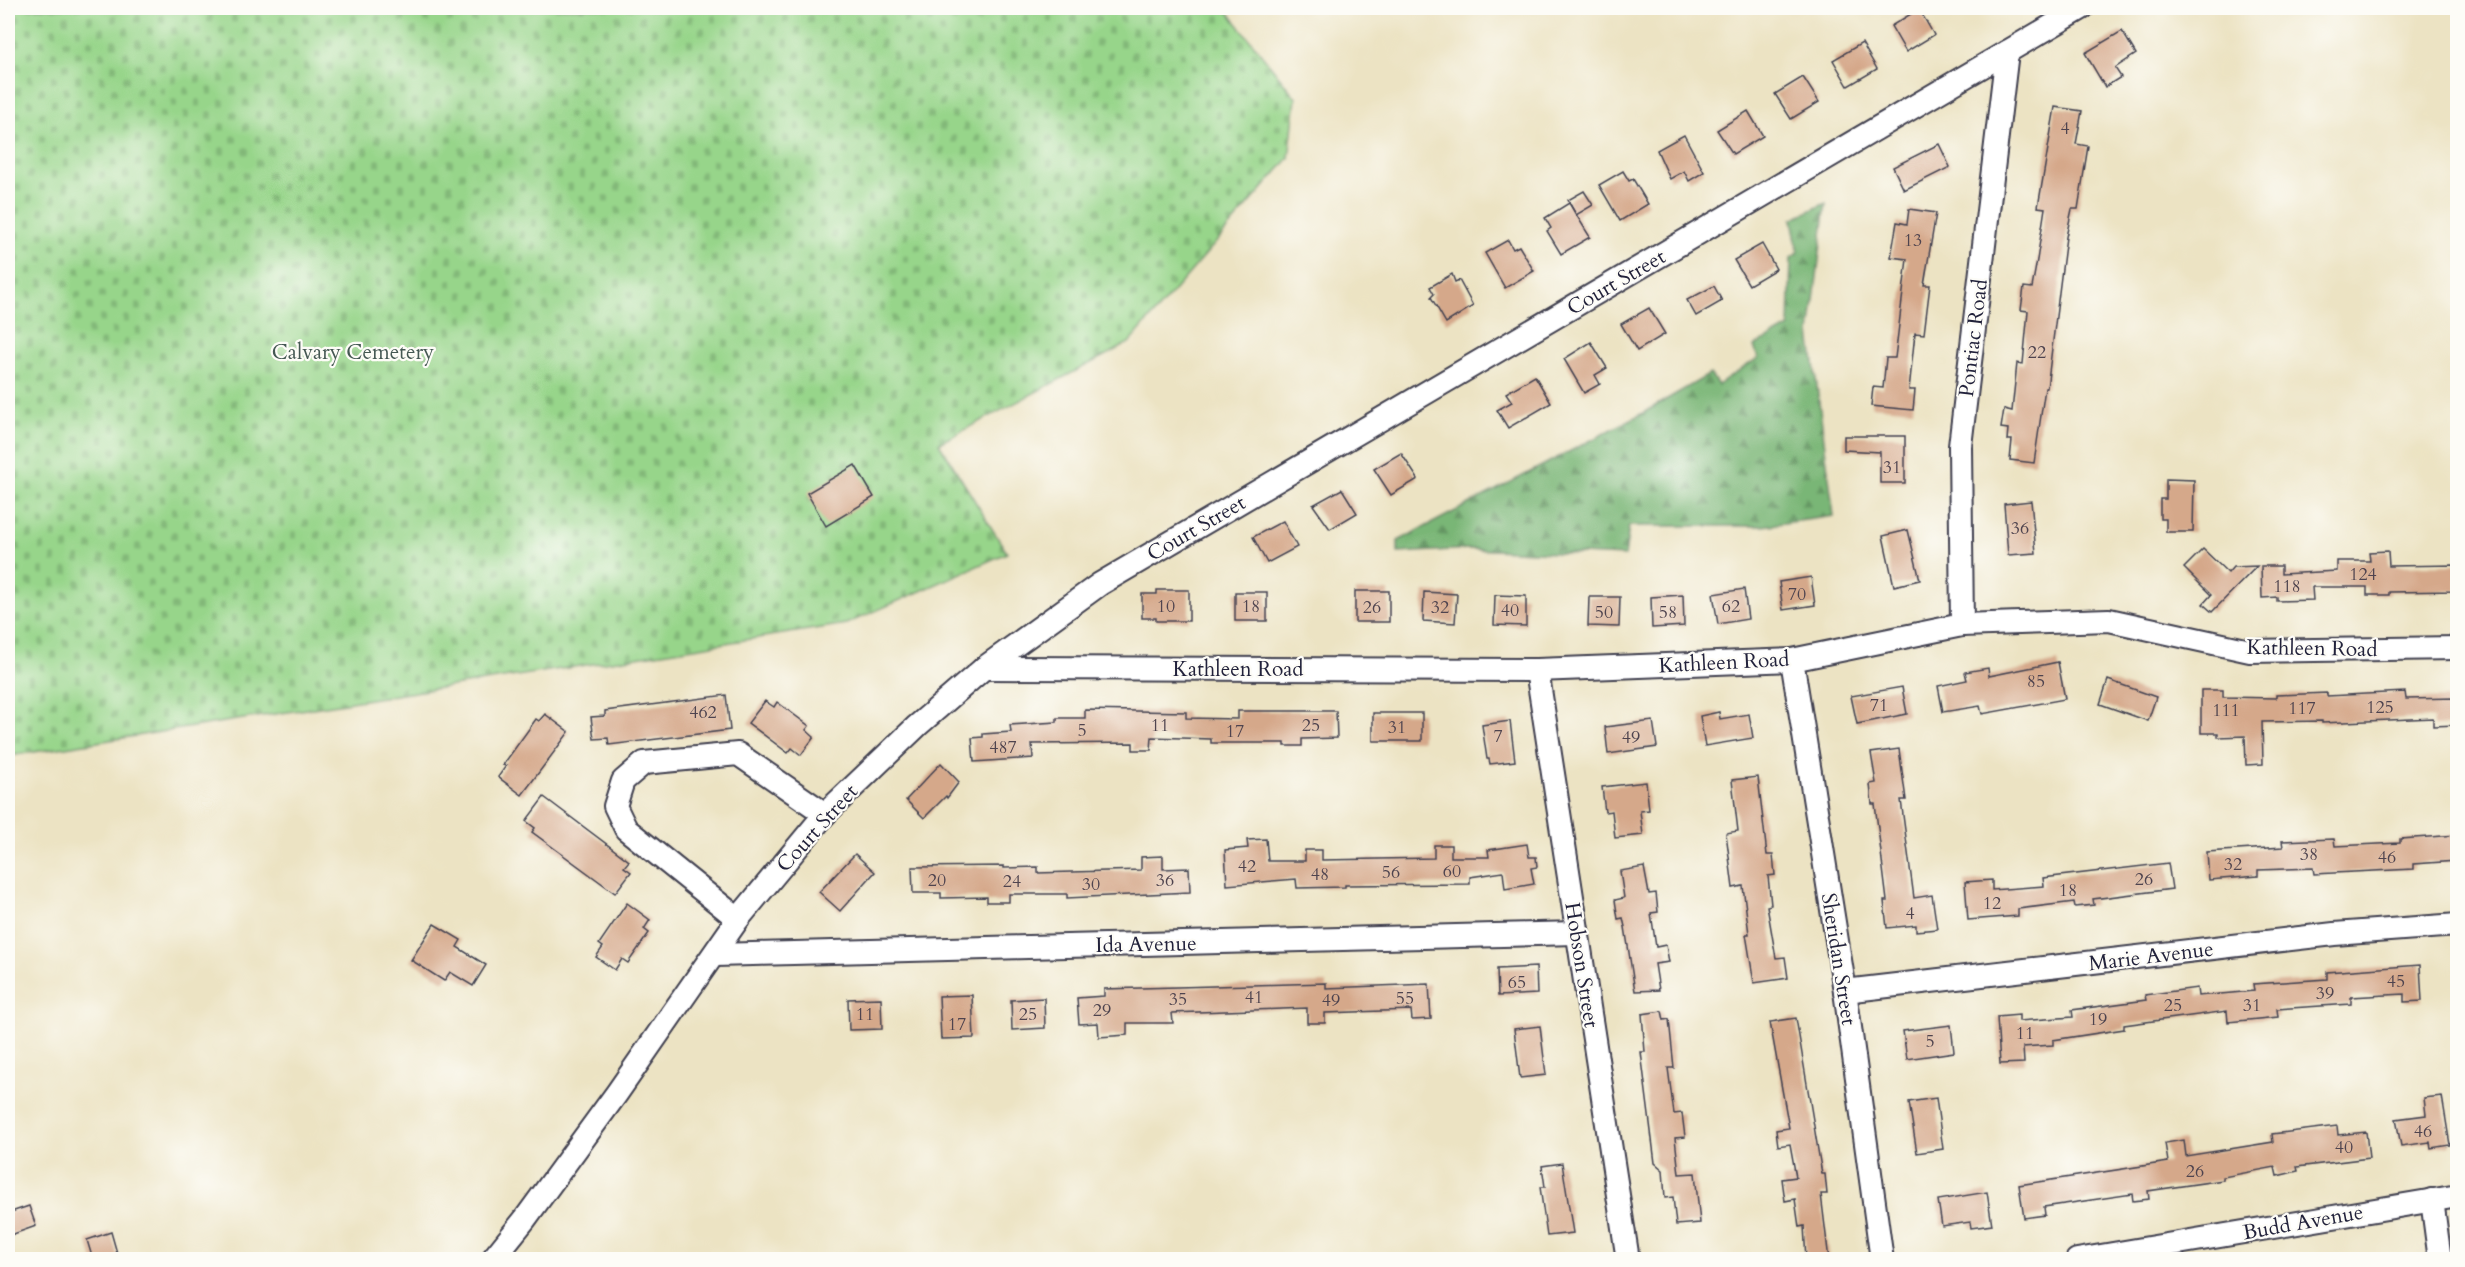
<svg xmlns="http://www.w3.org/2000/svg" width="2465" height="1267" viewBox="0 0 2465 1267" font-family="Cardo,serif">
  <defs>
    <pattern id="forest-firs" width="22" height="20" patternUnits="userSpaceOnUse" patternTransform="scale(1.5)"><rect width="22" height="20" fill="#79b676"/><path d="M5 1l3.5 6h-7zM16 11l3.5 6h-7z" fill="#639462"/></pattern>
    <pattern id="cemetery-stones" width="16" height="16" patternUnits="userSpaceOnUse" patternTransform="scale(1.5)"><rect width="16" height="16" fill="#97d58a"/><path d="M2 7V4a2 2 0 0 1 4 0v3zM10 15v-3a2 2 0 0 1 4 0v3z" fill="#82b778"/></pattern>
  </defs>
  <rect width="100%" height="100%" fill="#fdfcf7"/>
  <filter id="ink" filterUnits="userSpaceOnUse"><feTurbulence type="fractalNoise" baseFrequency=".0167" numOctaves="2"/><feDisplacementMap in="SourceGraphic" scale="12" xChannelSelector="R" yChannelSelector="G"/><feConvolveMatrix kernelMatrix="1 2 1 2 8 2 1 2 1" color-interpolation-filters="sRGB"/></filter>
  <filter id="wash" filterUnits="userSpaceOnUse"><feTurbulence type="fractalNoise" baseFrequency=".008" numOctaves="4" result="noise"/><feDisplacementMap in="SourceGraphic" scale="24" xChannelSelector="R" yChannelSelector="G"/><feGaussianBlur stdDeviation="1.35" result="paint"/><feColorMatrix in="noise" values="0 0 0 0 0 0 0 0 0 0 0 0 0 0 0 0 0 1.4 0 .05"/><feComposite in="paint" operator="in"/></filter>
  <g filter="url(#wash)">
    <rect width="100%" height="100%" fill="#ece3c3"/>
    <polygon fill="url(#forest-firs)" stroke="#4e6c58" stroke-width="1.5" points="1826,203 1810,333 1834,516 1762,526 1629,526 1625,556 1470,549 1398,553 1398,541 1643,413 1710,374 1718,385 1758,358 1754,346 1789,327 1791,258 1798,253 1792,219"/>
    <polygon fill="url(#cemetery-stones)" stroke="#5c7c62" stroke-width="1.5" points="8,8 1225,8 1296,98 1289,158 1129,343 939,443 1007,553 846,624 8,756"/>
    <g id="blocks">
      <g fill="#d5a88a">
        <polygon points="1919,9 1934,35 1906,52 1891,26"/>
        <polygon points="2122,31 2136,54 2115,68 2121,77 2105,87 2085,53"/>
        <polygon points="1862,43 1877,69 1848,86 1833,60"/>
        <polygon points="1803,77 1819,102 1791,119 1775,94"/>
        <polygon points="2055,107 2082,111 2076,144 2088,146 2078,209 2072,209 2066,237 2047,388 2045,388 2034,463 2010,460 2012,440 2007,440 2008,429 2001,428 2004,409 2012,411 2017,363 2023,364 2028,311 2021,310 2024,287 2032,288 2037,260 2045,208 2038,207"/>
        <polygon points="1748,111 1763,136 1733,154 1717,130"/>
        <polygon points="1684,135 1704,172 1689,181 1684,171 1670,179 1657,150"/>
        <polygon points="1939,144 1950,167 1904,190 1893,167"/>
        <polygon points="1623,171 1629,181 1633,179 1648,204 1620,221 1599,185"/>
        <polygon points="1584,191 1593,205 1576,215 1568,200"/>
        <polygon points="1569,203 1590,237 1561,254 1547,231 1551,228 1545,218"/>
        <polygon points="1909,209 1936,213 1924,285 1930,285 1924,334 1915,333 1909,390 1915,390 1913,410 1871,406 1873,387 1883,388 1886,358 1895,358 1907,259 1891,257 1897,222 1907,224"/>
        <polygon points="1508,240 1513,249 1519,246 1534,271 1505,288 1485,253"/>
        <polygon points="1762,244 1776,269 1749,285 1734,260"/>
        <polygon points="1452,274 1455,282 1459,280 1473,306 1446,323 1431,297 1434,294 1430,287"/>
        <polygon points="1714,286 1722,301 1696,316 1687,300"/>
        <polygon points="1649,308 1665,334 1637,351 1621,324"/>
        <polygon points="1591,342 1607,368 1595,375 1600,384 1584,393 1564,359"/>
        <polygon points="1535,376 1551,403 1508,428 1497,410 1512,402 1506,393"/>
        <polygon points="1844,436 1905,436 1905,483 1880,483 1880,452 1844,450"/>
        <polygon points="1401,453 1418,479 1391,495 1374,469"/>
        <polygon points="855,465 874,497 826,526 807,493"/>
        <polygon points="2166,479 2194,480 2193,532 2166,532 2166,519 2160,519 2160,499 2166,499"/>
        <polygon points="1342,489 1357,513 1330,529 1313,505"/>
        <polygon points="2031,501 2036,553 2008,555 2004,504"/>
        <polygon points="1283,521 1297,547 1267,563 1253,537"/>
        <polygon points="1908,530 1920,580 1894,586 1883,536"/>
        <polygon points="2203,549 2228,573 2233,567 2257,566 2212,612 2203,604 2211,595 2184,568"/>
        <polygon points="2388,551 2389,566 2457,565 2457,591 2389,592 2389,595 2367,595 2367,587 2312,587 2313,600 2277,601 2277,597 2262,598 2261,566 2281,566 2281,574 2337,571 2337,561 2370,561 2369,552"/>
        <polygon points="1811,577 1815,605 1783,610 1779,582"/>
        <polygon points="1744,589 1748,619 1718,624 1713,594"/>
        <polygon points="1157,590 1189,590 1189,621 1156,621 1156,618 1142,618 1142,594 1157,594"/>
        <rect x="1355" y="591" width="34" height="31"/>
        <rect x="1235" y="592" width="32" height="29"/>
        <polygon points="1424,592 1457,594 1455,623 1423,621"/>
        <polygon points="1495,595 1526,596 1526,626 1494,625"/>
        <polygon points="1683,595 1684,626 1652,628 1651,597"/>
        <polygon points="1589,597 1620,597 1619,627 1588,626"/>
        <polygon points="2058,662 2065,699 1982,714 1980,706 1943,712 1938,686 1967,680 1965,672 1988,668 1989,676"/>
        <polygon points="2108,680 2156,697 2148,721 2100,704"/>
        <polygon points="1902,687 1907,714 1857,724 1851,696"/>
        <polygon points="2201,690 2223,690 2223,697 2276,698 2276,695 2327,693 2327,696 2405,692 2406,699 2457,698 2457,725 2433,726 2433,718 2322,723 2322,721 2262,722 2263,764 2246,765 2245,736 2218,737 2218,733 2201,733"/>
        <polygon points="726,695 730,730 609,745 608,738 594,739 591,717 605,716 605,711"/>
        <polygon points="765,701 774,707 777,702 809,726 806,730 814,737 801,755 792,748 788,753 748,723"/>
        <polygon points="1085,710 1186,712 1186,718 1238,719 1238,711 1336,711 1337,738 1302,739 1302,746 1285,746 1285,743 1211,743 1211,739 1152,737 1151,750 1133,750 1133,743 1032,744 1033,758 974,762 972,738 983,737 983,734 1011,732 1010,725 1057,722 1057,718 1085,718"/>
        <polygon points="1719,712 1720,719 1749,714 1753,738 1705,746 1700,716"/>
        <rect x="1373" y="713" width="49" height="28"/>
        <polygon points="545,714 569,732 522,795 498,777 506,766 503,765 536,719 539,721"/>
        <polygon points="1510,721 1515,761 1490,764 1489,759 1487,759 1482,725"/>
        <polygon points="1653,721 1657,747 1608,754 1605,727"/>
        <polygon points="1899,749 1906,800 1901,800 1914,898 1932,895 1937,929 1916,931 1916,925 1887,928 1884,901 1887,901 1875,804 1872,804 1870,784 1876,783 1871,753"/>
        <polygon points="941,763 959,782 947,798 946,796 924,818 906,800"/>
        <polygon points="1758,777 1767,855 1773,855 1775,875 1768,876 1771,905 1767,906 1776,958 1785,957 1788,978 1754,983 1746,934 1749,934 1743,886 1733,888 1726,833 1738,831 1732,780"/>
        <polygon points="1646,782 1649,810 1640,811 1643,835 1615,838 1612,811 1605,812 1602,787"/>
        <polygon points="544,797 629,861 624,867 631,872 615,893 532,832 535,828 526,821"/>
        <polygon points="2457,835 2457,861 2413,864 2413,869 2314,874 2313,868 2258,870 2258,876 2209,880 2207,852 2283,847 2282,841 2334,839 2335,846 2400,843 2400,839"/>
        <polygon points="1266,839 1268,861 1305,861 1305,850 1322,850 1322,860 1434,858 1434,845 1451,845 1451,857 1489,857 1488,850 1527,844 1529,857 1536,857 1537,867 1531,868 1534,884 1505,889 1503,872 1470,877 1470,884 1345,885 1345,887 1297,888 1296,879 1227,885 1225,850 1248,848 1247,840"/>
        <polygon points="855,854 875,872 840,911 819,892"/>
        <polygon points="1163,856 1163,869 1189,868 1190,892 1067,898 1067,894 1009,894 1009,902 987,902 987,897 941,898 941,893 913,893 912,867 1004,866 1004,868 1038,867 1038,873 1141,870 1141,857"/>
        <polygon points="2168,863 2172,889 2093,899 2094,905 2075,907 2074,902 2018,909 2018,916 1968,920 1965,882 1992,880 1992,890 2044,886 2043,878"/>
        <polygon points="1644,867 1649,894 1656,893 1658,912 1651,913 1656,947 1666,945 1669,962 1655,964 1659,990 1635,991 1625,927 1623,918 1618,919 1615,900 1624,898 1620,871"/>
        <polygon points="627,903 650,920 644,929 649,933 628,963 622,959 615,970 596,957 603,947 599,944"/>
        <polygon points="434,924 461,940 457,947 486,965 473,986 450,972 444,981 411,960"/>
        <polygon points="2420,965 2422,1001 2404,1002 2404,994 2351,997 2351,1004 2277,1009 2278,1017 2228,1022 2227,1011 2124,1025 2124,1029 2053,1040 2053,1045 2023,1047 2024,1063 2000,1064 1997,1017 2019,1015 2019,1021 2073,1017 2072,1010 2146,1000 2145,995 2197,988 2198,996 2254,991 2253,984 2327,979 2327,972"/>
        <polygon points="1536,967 1537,994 1498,996 1497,969"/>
        <polygon points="1326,983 1326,988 1429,984 1431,1019 1412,1020 1411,1010 1325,1013 1325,1023 1307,1023 1307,1008 1172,1013 1173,1023 1127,1023 1127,1035 1099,1037 1098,1023 1079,1024 1077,998 1104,996 1104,989"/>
        <polygon points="972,995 974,1038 941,1039 939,996"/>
        <polygon points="881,998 882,1029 849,1030 848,999"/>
        <polygon points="1044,998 1045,1028 1012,1030 1011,1000"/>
        <polygon points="1662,1011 1664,1020 1669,1019 1674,1068 1668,1068 1674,1114 1682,1113 1685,1137 1675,1138 1679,1174 1695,1173 1700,1223 1676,1225 1673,1197 1665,1198 1663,1170 1655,1163 1641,1052 1645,1052 1642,1014"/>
        <polygon points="1796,1018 1822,1174 1825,1174 1827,1194 1821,1194 1829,1260 1806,1260 1804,1226 1799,1227 1795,1199 1785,1201 1782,1179 1796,1177 1790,1144 1778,1146 1776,1130 1789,1128 1770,1022"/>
        <polygon points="1951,1025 1954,1052 1907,1059 1903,1031"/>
        <polygon points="1540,1026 1546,1075 1520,1078 1514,1029"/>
        <polygon points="2442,1096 2450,1145 2431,1148 2430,1142 2401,1146 2396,1119 2426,1115 2424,1098"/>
        <polygon points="1936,1098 1943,1149 1917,1153 1909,1102"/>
        <polygon points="2337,1126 2338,1135 2366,1132 2369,1158 2297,1167 2298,1171 2277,1176 2275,1167 2223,1177 2223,1180 2148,1191 2149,1199 2133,1201 2132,1194 2044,1207 2045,1215 2024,1218 2019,1185 2168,1162 2165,1143 2184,1140 2186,1156 2273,1142 2272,1134"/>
        <polygon points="1562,1163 1573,1233 1547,1236 1540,1187 1545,1187 1542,1166"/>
        <polygon points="1987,1192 1992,1225 1971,1228 1970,1222 1942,1226 1938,1200"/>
        <polygon points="29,1206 36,1226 8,1236 8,1213"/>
        <polygon points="111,1232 119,1260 93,1260 87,1240"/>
      </g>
    </g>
  </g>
  <g filter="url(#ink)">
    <use href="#blocks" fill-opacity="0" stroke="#403f4f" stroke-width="1.5"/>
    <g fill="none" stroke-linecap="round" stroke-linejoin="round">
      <defs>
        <g id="minor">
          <polyline points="1962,625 1960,446 2007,52"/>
          <polyline points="1792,660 1845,991 1882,1260"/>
          <polyline points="984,668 1537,670 1792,660 1962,625 2109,620 2250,651 2458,648"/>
          <polyline points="1537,670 1628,1260"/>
          <polyline points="738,919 626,829 615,806 623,781 644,763 738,754 825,814"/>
          <polyline points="715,955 1577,933"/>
          <polyline points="1845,991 2334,934 2458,925"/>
          <polyline points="2432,1200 2440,1260"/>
          <polyline points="492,1260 525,1219 617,1093 738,919 825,814 917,726 984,668 1100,584 2082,8"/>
          <polyline points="2077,1260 2458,1196"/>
        </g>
      </defs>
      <use href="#minor" stroke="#403f4f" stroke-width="26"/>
      <use href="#minor" stroke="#fff" stroke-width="22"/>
    </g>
  </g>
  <g text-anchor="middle" stroke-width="4.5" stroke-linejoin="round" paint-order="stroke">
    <g font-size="18" fill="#4f444f">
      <text x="2065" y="134">4</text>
      <text x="1913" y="246">13</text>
      <text x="2037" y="358">22</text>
      <text x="1892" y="473">31</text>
      <text x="2020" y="534">36</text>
      <text x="2363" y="580">124</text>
      <text x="2287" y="592">118</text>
      <text x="1797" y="600">70</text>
      <text x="1166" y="612">10</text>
      <text x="1251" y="612">18</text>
      <text x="1731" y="612">62</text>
      <text x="1372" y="613">26</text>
      <text x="1440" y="613">32</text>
      <text x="1510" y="616">40</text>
      <text x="1604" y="618">50</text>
      <text x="1668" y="618">58</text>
      <text x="2036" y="687">85</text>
      <text x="1879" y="711">71</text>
      <text x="2380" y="713">125</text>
      <text x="2302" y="714">117</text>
      <text x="2226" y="716">111</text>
      <text x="703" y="718">462</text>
      <text x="1160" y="731">11</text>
      <text x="1311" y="731">25</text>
      <text x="1397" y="733">31</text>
      <text x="1082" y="736">5</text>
      <text x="1235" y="737">17</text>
      <text x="1498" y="742">7</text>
      <text x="1631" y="743">49</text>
      <text x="1003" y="753">487</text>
      <text x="2309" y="860">38</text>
      <text x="2387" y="863">46</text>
      <text x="2233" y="870">32</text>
      <text x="1247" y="872">42</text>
      <text x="1452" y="877">60</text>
      <text x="1391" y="878">56</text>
      <text x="1320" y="880">48</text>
      <text x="2144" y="885">26</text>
      <text x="937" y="886">20</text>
      <text x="1165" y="886">36</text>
      <text x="1012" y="887">24</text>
      <text x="1091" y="890">30</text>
      <text x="2068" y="896">18</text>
      <text x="1992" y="909">12</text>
      <text x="1910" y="919">4</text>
      <text x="2396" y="987">45</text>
      <text x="1517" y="988">65</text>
      <text x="2325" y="999">39</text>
      <text x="1254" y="1003">41</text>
      <text x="1405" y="1004">55</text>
      <text x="1178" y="1005">35</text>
      <text x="1331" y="1006">49</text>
      <text x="2173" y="1011">25</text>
      <text x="2252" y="1011">31</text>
      <text x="1102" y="1016">29</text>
      <text x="865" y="1020">11</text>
      <text x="1028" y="1020">25</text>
      <text x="2098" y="1025">19</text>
      <text x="957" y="1030">17</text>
      <text x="2025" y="1039">11</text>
      <text x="1930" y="1047">5</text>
      <text x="2423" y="1137">46</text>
      <text x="2344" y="1153">40</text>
      <text x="2195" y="1177">26</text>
    </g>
    <g font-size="21" fill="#22223b" stroke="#fdfcf7">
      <text transform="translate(1616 282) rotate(-30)" y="7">Court Street</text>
      <text transform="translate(1973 338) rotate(-83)" y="7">Pontiac Road</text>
      <text transform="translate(1196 528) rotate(-30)" y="7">Court Street</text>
      <text transform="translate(2312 648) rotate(1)" y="7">Kathleen Road</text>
      <text transform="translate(1724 662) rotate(-3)" y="7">Kathleen Road</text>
      <text x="1238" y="676">Kathleen Road</text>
      <text transform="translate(817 828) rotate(-48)" y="7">Court Street</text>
      <text transform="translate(1146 944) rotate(-1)" y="7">Ida Avenue</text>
      <text transform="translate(2151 956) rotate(-7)" y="7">Marie Avenue</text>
      <text transform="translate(1839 959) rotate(81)" y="7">Sheridan Street</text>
      <text transform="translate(1582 965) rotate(81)" y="7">Hobson Street</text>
      <text transform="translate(2303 1222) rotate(-10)" y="7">Budd Avenue</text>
    </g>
    <g font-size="21" fill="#455853" stroke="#fdfcf7">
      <text x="353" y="359">Calvary Cemetery</text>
    </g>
  </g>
  <rect width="2465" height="1267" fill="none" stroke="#fdfcf7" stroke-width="30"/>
</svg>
